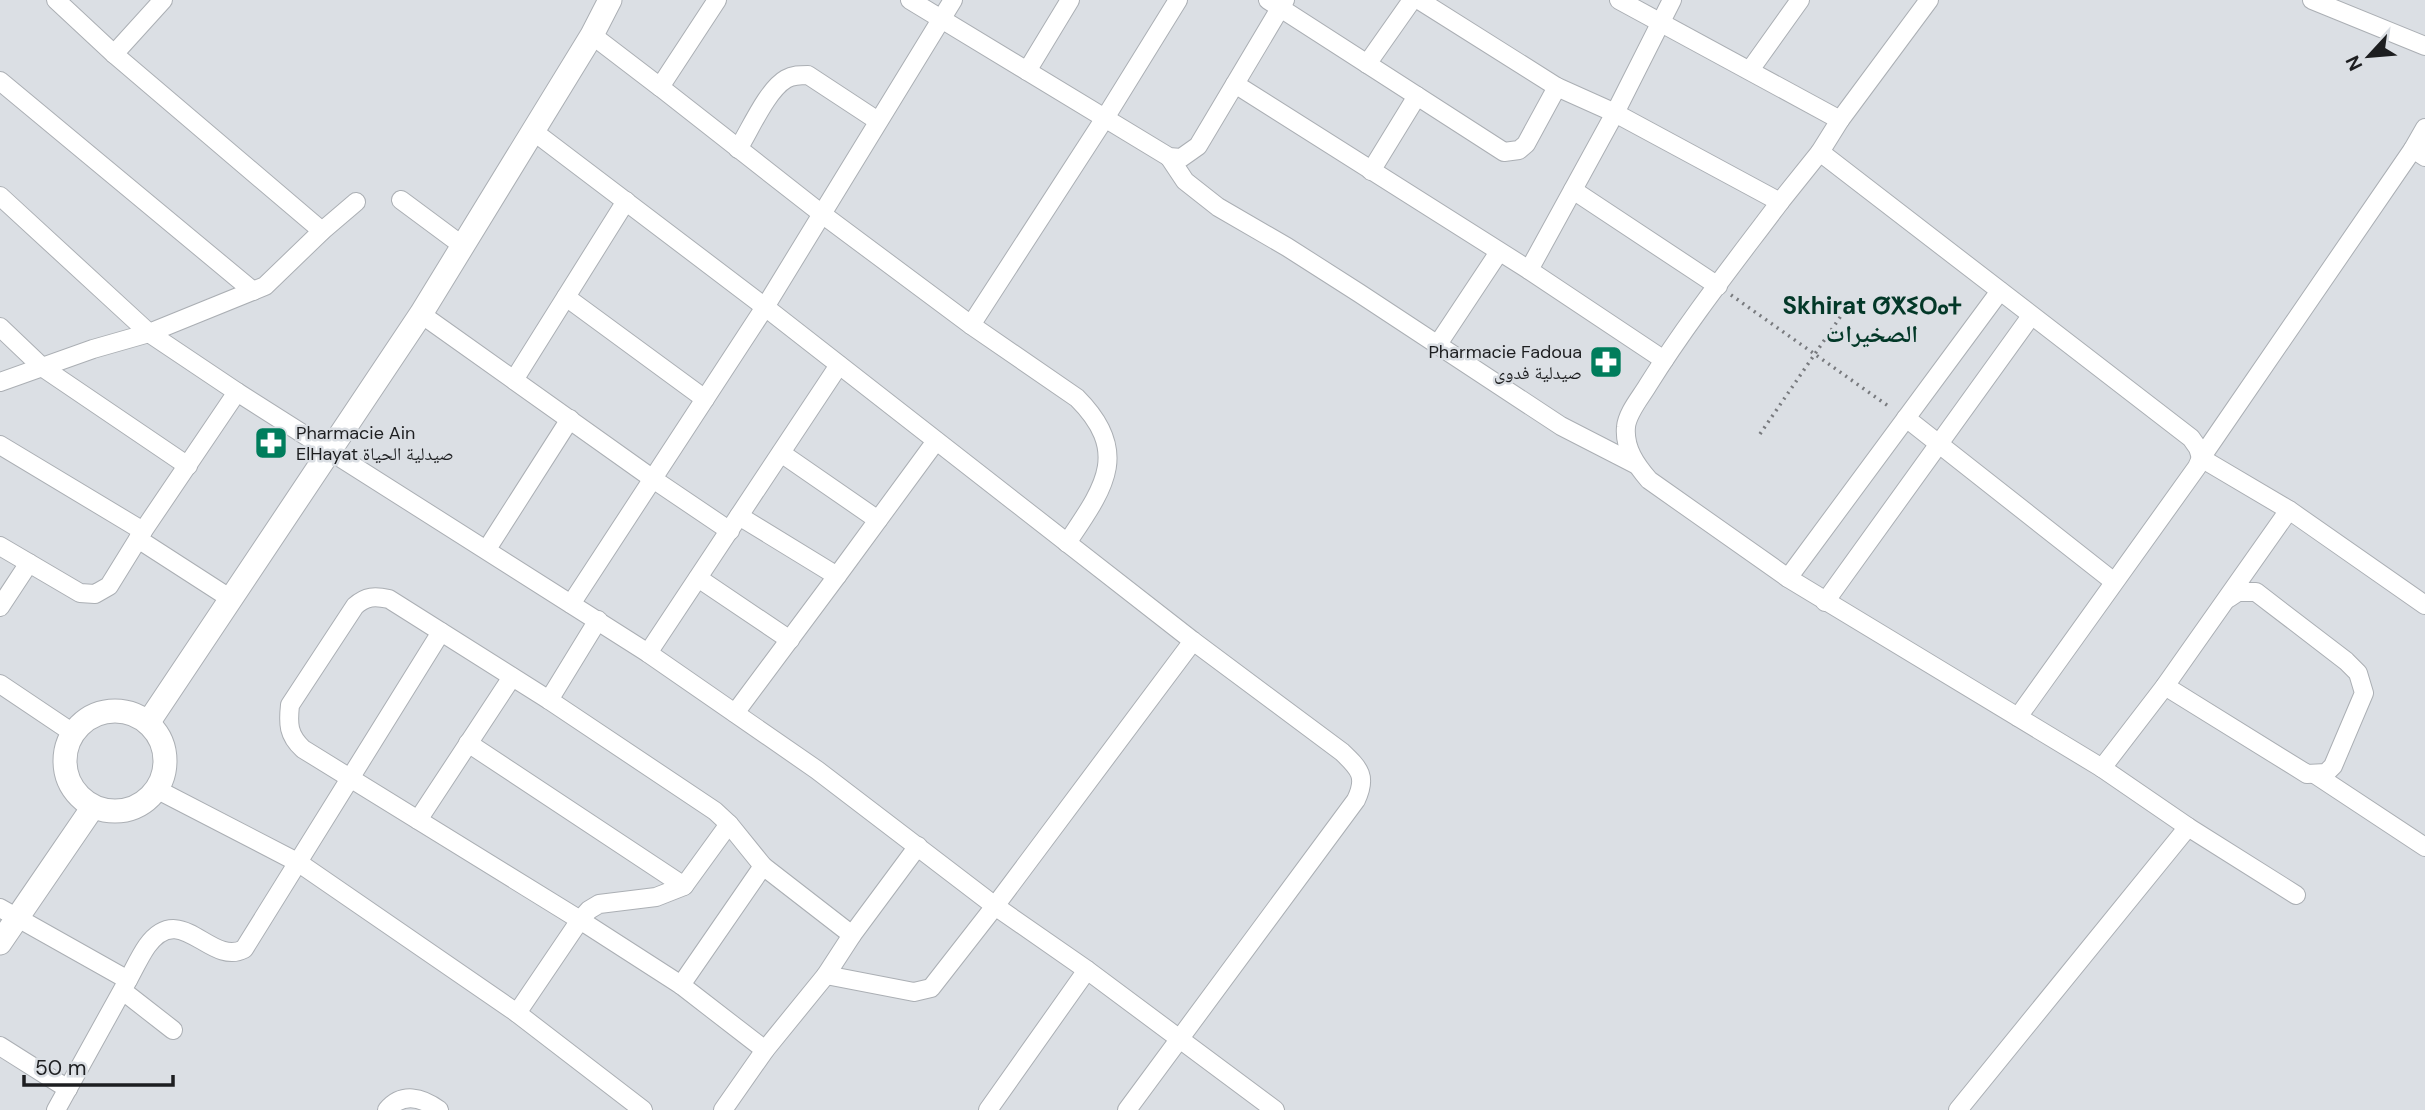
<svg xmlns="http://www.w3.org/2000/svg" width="2425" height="1110" viewBox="0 0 2425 1110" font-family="'DM Sans','Noto Naskh Arabic','Noto Sans Tifinagh',sans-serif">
  <rect width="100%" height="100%" fill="#dbdfe4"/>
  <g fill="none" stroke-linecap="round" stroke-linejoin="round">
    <defs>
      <g id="street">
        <polyline points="56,0 114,54 322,231"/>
        <polyline points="910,0 1169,157 1181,158 1198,146 1285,0"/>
        <polyline points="1268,0 1504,152 1519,150 1526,144 1557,87"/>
        <path d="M1419,0l138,87 58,26 165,89c-45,60 -92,119 -132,183 -7,12 -21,28 -22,42 -2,21 10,38 23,53l139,98 314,190 86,59 108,68"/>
        <polyline points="1619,0 1840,120"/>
        <polyline points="2312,0 2425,46"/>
        <polyline points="592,35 660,87 717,0"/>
        <polyline points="114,54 163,0"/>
        <polyline points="1367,64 1412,0"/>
        <polyline points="1750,70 1800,0"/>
        <polyline points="1027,71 1070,0"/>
        <polyline points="0,81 253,291"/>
        <polyline points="1235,84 1529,270"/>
        <polyline points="660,87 822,214 971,325 1105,118 1178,0"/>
        <polyline points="2425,128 2413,149 2425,157"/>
        <path d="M533,131l232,176 428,334 149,111c18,17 25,25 14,48l-229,310"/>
        <path d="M738,149c12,-19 29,-59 48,-70 7,-4 14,-4 22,-4l70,46"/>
        <polyline points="1820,152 1840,120 1929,0"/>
        <polyline points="1169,157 1185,181 1218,207 1287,247 1359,293 1561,426 1635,464"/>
        <polyline points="1371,171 1417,96"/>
        <polyline points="1573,190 1718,286"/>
        <polyline points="0,196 149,333 265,286 322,231 356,202"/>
        <polyline points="401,200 463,246"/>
        <polyline points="1780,202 1820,152 2191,438 2198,448 2201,458 2289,510 2425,605"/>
        <polyline points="566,297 705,399"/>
        <polyline points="421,314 653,479 730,531"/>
        <path d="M971,325l106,73c55,55 26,91 -10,145"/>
        <polyline points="0,327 42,367 188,466"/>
        <polyline points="1438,344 1499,252"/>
        <polyline points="1664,360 1529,270 1615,113 1672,0"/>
        <polyline points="514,380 626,201"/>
        <polyline points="0,382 93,349 149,333 237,392 648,653 817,770 995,906 1087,970 1275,1110"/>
        <polyline points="1906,418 2113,581"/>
        <polyline points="0,445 143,531"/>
        <polyline points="781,453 878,520"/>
        <polyline points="138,539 231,599"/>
        <polyline points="0,546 80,593 95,594 109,586 143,531 237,392"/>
        <polyline points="487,549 570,419"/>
        <polyline points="837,576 936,441"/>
        <polyline points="698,578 790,640"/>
        <polyline points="1788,578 2000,291"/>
        <polyline points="1825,602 2031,316"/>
        <polyline points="571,604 765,307 953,0"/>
        <polyline points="0,607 29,563"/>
        <path d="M598,620l-49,80 -160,-101c-14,-3 -23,-3 -34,7l-65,99c-2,19 -2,30 13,44l277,171 9,-10 10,-6 57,-7 28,-11"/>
        <polyline points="648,653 839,365"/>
        <polyline points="0,684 73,733"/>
        <polyline points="2165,686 2307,774 2326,773 2333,766 2364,693 2358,673 2346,661 2256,592 2238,592 2229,598"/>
        <polyline points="549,700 715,811 729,824 763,866"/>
        <polyline points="735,713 837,576 739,516"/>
        <polyline points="2018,717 2197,467 2201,458 2413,149"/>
        <polyline points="468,743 684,886 729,824"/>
        <polyline points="2102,768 2165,686 2289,510"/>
        <polyline points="2316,775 2425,847"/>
        <polyline points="158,790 299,863 517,1013 643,1110"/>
        <polyline points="418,820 512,677"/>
        <polyline points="0,908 128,980 56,1110"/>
        <polyline points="826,975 914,992 931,988 995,906 1193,641"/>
        <path d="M128,980c6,-11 12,-24 19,-34 34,-47 63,21 97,3l197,-317"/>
        <polyline points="681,985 763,866 852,935"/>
        <polyline points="123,991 173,1030"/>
        <polyline points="517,1013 580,920 681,985 765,1050"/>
        <polyline points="0,1046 68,1089"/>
        <path d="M387,1110c15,-18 35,-13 52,0"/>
        <polyline points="723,1110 765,1050 826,975 852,935 918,846"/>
        <polyline points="988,1110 1087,970"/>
        <polyline points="1958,1110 2188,827"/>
      </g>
      <g id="secondary">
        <circle cx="115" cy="761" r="50"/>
        <polyline points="148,723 421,314 592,35 610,0"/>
        <polyline points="0,943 93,807"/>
      </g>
    </defs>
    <use href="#street" stroke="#abafb4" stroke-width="20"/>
    <use href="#secondary" stroke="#abafb4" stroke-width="25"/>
    <g stroke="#787a7e" stroke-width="3.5" stroke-dasharray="2 5" stroke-linecap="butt">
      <polyline points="1731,295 1891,408"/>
      <polyline points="1760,434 1845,310"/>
    </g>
    <use href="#street" stroke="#fff" stroke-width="18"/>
    <use href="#secondary" stroke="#fff" stroke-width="23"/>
  </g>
  <defs>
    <symbol id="pharmacy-square" viewBox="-11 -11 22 22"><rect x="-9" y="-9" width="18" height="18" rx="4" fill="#007d5c" stroke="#dbdfe4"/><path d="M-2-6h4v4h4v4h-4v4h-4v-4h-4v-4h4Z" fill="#fff"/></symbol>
  </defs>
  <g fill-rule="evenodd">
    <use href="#pharmacy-square" x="1587" y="343" width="38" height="38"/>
    <use href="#pharmacy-square" x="252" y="424" width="38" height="38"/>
  </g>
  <g text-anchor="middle" stroke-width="5" stroke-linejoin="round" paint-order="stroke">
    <g font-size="18" fill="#1d1e20" stroke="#dbdfe4" text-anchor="end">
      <text x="1582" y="358">Pharmacie Fadoua<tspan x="1582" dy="21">صيدلية فدوى</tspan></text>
      <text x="296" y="439" text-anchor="start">Pharmacie Ain<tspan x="296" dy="21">ElHayat صيدلية الحياة</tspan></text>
    </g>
    <g font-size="24" font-weight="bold" fill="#033828" stroke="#dbdfe4">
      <text x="1872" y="314">Skhirat ⵚⵅⵉⵔⴰⵜ<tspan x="1872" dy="28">الصخيرات</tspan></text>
    </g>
  </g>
  <g transform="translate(2369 56) rotate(244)" stroke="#dbdfe4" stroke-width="5" paint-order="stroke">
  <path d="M0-5L12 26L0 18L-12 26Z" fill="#1d1e20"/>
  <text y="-10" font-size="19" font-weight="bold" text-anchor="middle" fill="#1d1e20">N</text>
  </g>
  <path d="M24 1075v10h149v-10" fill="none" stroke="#1d1e20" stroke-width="3.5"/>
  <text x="35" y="1075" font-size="21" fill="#1d1e20" stroke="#dbdfe4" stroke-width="5" paint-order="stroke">50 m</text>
</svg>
